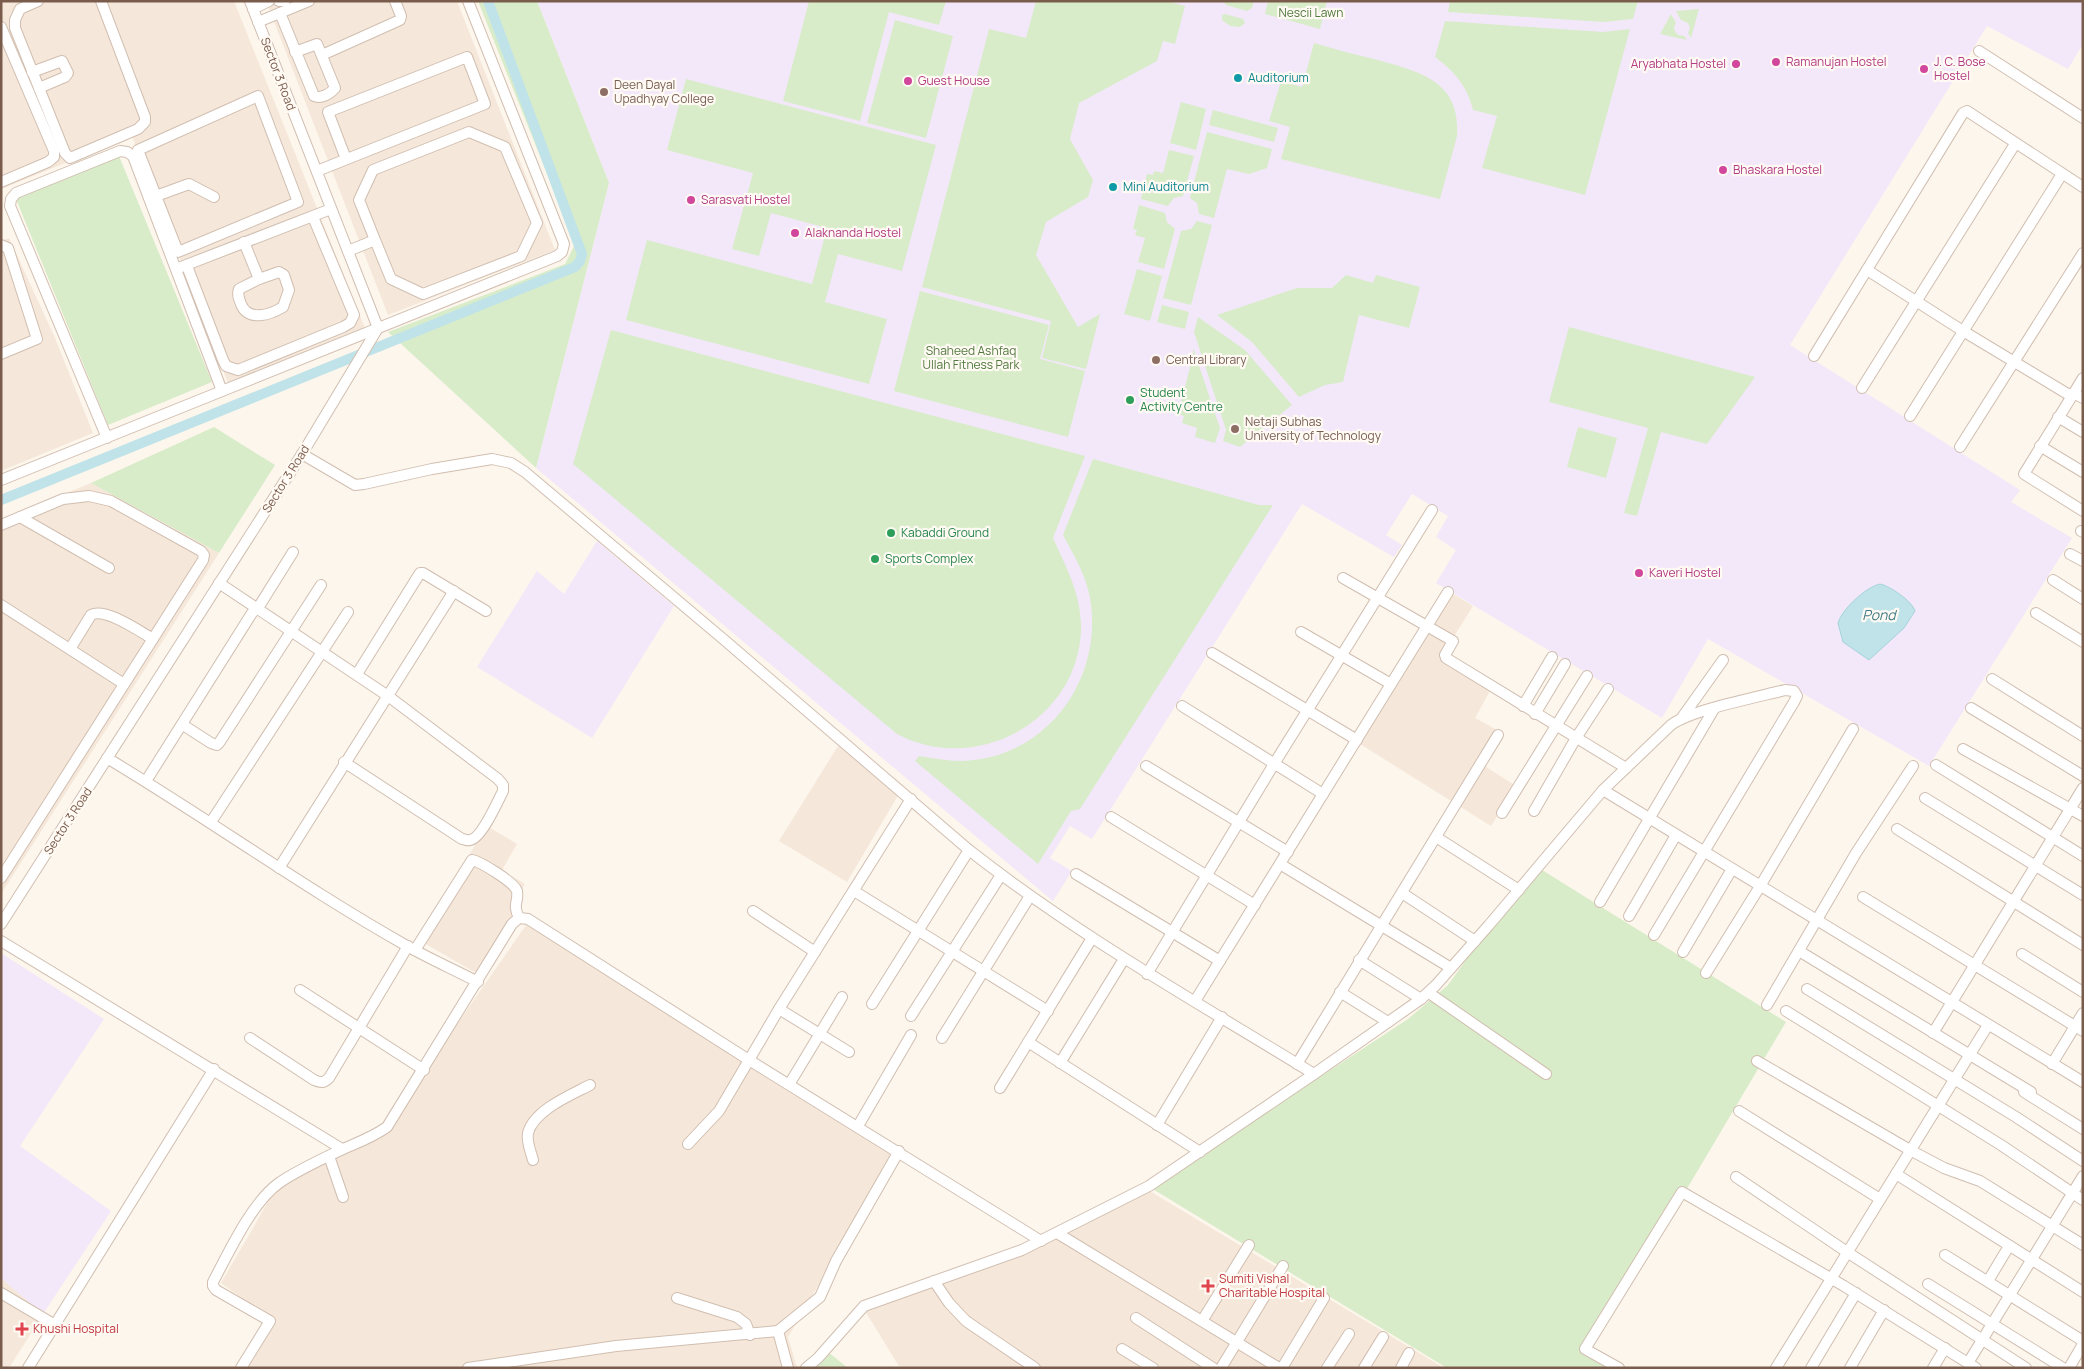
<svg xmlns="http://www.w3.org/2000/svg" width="2084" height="1369" viewBox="0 0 2084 1369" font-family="Manrope,sans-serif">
  <rect width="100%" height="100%" fill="#fdf6ec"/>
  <g fill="#f5e8da">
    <polygon points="5,1 234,1 365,328 228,383 132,136 1,189 1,3"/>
    <polygon points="266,1 457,1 555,250 388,315"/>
    <polygon points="9,238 55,338 93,433 1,471 1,241"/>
    <polygon points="91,483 219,553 1,894 1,520"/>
    <polygon points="1445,589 1473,606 1441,657 1491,689 1475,718 1503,733 1483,765 1516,786 1491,826 1352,739"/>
    <polygon points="838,746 900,792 847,882 779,841"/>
    <polygon points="487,826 517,844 502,870 525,884 514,902 520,906 478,974 417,939"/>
    <polygon points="529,921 895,1155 788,1337 797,1368 248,1368 272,1320 221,1283 279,1183 388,1123"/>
    <polygon points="1148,1190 1444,1368 900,1368 862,1306 1030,1251"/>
    <polygon points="1,1278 43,1314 9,1368 1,1368"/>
  </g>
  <g fill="#f3e8fa">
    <polygon points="537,1 2083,1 2083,44 2068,69 1987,26 1790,345 2020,490 2011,502 2072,538 1929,766 1708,639 1662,718 1436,583 1456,550 1436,537 1448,516 1412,494 1386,535 1402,545 1394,557 1302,504 1092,839 1070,826 1050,858 1072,871 1053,901 536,468 609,183"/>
    <polygon points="597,541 674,606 592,738 477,667 537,571 564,594"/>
    <polygon points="1,953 104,1019 20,1146 111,1211 43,1314 1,1278"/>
  </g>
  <g fill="#d8ecc9">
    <polygon points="478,1 537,1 609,183 536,468 388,332 565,264 575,244"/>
    <polygon points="809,1 946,1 939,25 889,12 860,121 783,101"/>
    <polygon points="1036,1 1167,1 1185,6 1175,44 1163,41 1157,61 1079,103 1070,139 1093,180 1088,197 1046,222 1036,255 1078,327 1100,314 1086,369 1042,358 1051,321 922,287 989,29 1026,38"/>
    <polygon points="1223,1 1254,1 1252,8 1247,11 1226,5"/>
    <polygon points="1268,1 1327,1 1320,29 1265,14"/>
    <polygon points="1450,1 1638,1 1633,19 1604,22 1448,12"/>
    <polygon points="1699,9 1691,38 1688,33 1690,28 1688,23 1681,20 1676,11"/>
    <polygon points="1225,14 1243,19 1245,23 1240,27 1230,26 1222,20 1222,15"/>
    <path d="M1671,14l5,9c-3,4 -2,8 2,12l6,1 3,4 -27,-6z"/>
    <polygon points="895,20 953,36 926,138 867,123"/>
    <path d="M1445,21l158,11 27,-3 -45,166 -103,-27 15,-52 -24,-6c-6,-24 -18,-38 -38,-53z"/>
    <path d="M1314,43c21,6 42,12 64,17 42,12 83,21 79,76l-17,63 -159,-40 9,-32 -21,-6 12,-40 21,6z"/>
    <polygon points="686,79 936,145 902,271 838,254 825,302 887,319 869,384 626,320 647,240 812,284 827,228 771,213 759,256 732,249 753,173 667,150"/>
    <polygon points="1181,102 1206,109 1196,150 1170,143"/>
    <polygon points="1213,110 1278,128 1274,142 1209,125"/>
    <polygon points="1207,132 1272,149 1267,168 1249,174 1227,169 1214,218 1199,214 1197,203 1190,198"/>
    <polygon points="1169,150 1194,156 1183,196 1174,198 1168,206 1141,199 1147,174 1153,175 1154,171 1163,173"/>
    <polygon points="119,156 212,382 108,425 16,199"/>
    <polygon points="1139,205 1165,213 1167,222 1175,229 1164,269 1138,262 1145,238 1135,235 1137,230 1133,229"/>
    <polygon points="1197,221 1212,225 1191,305 1163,298 1181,231 1191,229"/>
    <polygon points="1137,269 1162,276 1150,321 1124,314"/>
    <polygon points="1346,275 1373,283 1376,275 1420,287 1409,328 1359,315 1343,382 1325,385 1299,397 1252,342 1217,315 1297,288 1332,288"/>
    <polygon points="920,291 1049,325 1040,359 1085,371 1068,437 894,391"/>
    <polygon points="1162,305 1189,312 1185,329 1157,322"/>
    <polygon points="1198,317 1245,350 1292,405 1240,447 1223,441 1226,430 1194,332"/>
    <polygon points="1569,327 1755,377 1707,444 1661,432 1637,516 1624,513 1648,428 1549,402"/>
    <path d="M611,330l474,126 -32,82c14,31 29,58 28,93 -4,90 -105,145 -184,103l-324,-270z"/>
    <polygon points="1193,348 1220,428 1215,443 1195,437 1197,428 1182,423 1184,416 1178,414 1193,356"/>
    <polygon points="214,427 275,465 219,553 91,483"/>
    <polygon points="1578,427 1617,438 1606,478 1567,467"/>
    <path d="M1093,459l166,46h14l-193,304 -9,2 -33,53 -123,-103 4,-5c14,2 28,5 42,5 85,-2 143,-81 129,-163 -4,-23 -16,-42 -27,-63z"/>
    <polygon points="1534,865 1786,1022 1590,1352 1616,1368 1447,1368 1151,1188 1408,1019 1448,985"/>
    <polygon points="828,1352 848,1368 814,1368"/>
  </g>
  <path fill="#bfe3e8" stroke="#a5d3da" d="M1880,584c10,2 32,17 35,27l-11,17 -35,32 -26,-18 -5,-19c4,-14 28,-36 42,-39z"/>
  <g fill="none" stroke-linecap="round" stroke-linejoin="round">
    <polyline stroke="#bfe3e8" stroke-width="10" points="1,500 575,267 580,261 582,254 488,1"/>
    <defs>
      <g id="minor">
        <polyline points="38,1 20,9 15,20 15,28 65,153 70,158 138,129 145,122 145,117 101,1"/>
        <polyline points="279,1 285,1"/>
        <polyline points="253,9 269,1"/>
        <path d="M280,13l34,83c7,3 16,-2 21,-8l-18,-44 -22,8"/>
        <polyline points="258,22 309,1"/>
        <polyline points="1,27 54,151 54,157 48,162 1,182"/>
        <polyline points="1979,51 2083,118"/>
        <polyline points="322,55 400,20 401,16 395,1"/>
        <polyline points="32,72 62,61 68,73 65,77 39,88"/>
        <polyline points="317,171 485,104 467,57 328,112 346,159"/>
        <polyline points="156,196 138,150 258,96 298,202 178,252 156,196 189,184 214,197"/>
        <polyline points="244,242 259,279"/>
        <polyline points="1,245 8,248 37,339 1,354"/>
        <polyline points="348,251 375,240 359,200 373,170 469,132 505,147 537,223 521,256 423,294 391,279 375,240"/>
        <polyline points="187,266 223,360 226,366 238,370 343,327 350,323 354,315 313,217"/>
        <polyline points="181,267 331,209"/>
        <polyline points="1867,270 1963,331 2071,396"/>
        <path d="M279,272l5,3 5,15 -6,17c-13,8 -35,15 -42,-3 -2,-5 -4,-9 -2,-15l20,-10z"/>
        <polyline points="1814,356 1963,113 1967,111 2083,187"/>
        <polyline points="2083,378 2024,474 2083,511"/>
        <polyline points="1862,388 2015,144"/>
        <polyline points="222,391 557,256 562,252 564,244 468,1"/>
        <polyline points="2073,393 2083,398"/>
        <polyline points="1910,416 2062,174"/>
        <polyline points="2058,417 2083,432"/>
        <polyline points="2040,446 2083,472"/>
        <polyline points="1960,447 2083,253"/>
        <path d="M302,454l53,31 9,-1 68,-15 60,-10 19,4 14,9 197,166 247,212c108,85 228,152 345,224"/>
        <polyline points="1,480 222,391 133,156 127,152 120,151 16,193 11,199 10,206 107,438"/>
        <polyline points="20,517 109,568"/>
        <polyline points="1,525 63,499 89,496 111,501 201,551 204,555 203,560 1,878"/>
        <polyline points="2081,531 2083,532"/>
        <polyline points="2070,554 2083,561"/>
        <polyline points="1343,578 1453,641 1445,655 1446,658 1626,768"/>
        <polyline points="2053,580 2083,599"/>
        <path d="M219,583l169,113 110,83 5,6v6c-5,10 -22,48 -33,49 -3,1 -5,-1 -8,-1l-118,-77"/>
        <polyline points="1,605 124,684"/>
        <polyline points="2036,613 2083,642"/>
        <polyline points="1301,632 1391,684"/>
        <path d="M70,649l21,-34c14,-8 48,16 62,24"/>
        <polyline points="1212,653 1357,740"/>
        <polyline points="357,674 420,573 423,573 486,611"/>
        <polyline points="1992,679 2083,736"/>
        <polyline points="1182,706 1323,794"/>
        <polyline points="1523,706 1552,657"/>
        <polyline points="1971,708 2083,776"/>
        <polyline points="1535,714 1565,664"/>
        <polyline points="1681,719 1723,660"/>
        <polyline points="183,725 211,743 217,745 219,743 321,585"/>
        <polyline points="1963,749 2083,816"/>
        <path d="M107,758c102,61 197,130 300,188 23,13 48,24 71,36"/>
        <polyline points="1936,765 2083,856"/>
        <polyline points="1146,766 1288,852"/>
        <polyline points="146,781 252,613 258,608 293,552"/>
        <polyline points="1603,790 2083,1082"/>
        <polyline points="1925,798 2083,895"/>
        <polyline points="1534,811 1576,738 1608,689"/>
        <polyline points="1502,813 1587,676"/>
        <polyline points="1111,817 1255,905"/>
        <polyline points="211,822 348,612"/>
        <polyline points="1897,829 2083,945"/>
        <polyline points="1436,837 1519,890"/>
        <polyline points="1280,864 1451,968"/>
        <polyline points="279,868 454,591"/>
        <polyline points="1076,874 1220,961"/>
        <polyline points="854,891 1048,1011"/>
        <polyline points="1402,893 1475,941"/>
        <polyline points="1863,897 2083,1031"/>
        <polyline points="1600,902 1714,709"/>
        <polyline points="753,911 815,952"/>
        <polyline points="1629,916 1676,835"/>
        <polyline points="1,924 302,454 378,328 250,1"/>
        <polyline points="1,941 342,1149"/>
        <path d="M415,950l57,-90c9,2 42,22 45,31 2,11 -5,12 2,27"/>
        <polyline points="1799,951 2031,1092"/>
        <polyline points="1683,952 1732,869"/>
        <polyline points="2022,954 2083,992"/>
        <polyline points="1359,960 1421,999"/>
        <polyline points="1706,973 1759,888 1853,729"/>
        <polyline points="1147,974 1274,764 1432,510"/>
        <polyline points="1807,989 2016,1117 2083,1161"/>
        <polyline points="300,990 424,1070"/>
        <polyline points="1340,992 1388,1022"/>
        <polyline points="1429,993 1546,1074"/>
        <polyline points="1195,1001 1448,592"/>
        <polyline points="872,1004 969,850"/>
        <polyline points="1767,1005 1856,853 1913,766"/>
        <polyline points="779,1009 849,1052"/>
        <polyline points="1786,1011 2001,1145 2083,1200"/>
        <polyline points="911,1016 1001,875"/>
        <polyline points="1933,1033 2083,788"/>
        <path d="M250,1038l64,42c7,3 10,3 15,-2l79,-132"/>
        <polyline points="942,1038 1030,896"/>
        <polyline points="1028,1042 1200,1152"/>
        <polyline points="1757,1061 1910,1150 1944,1168 1980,1181 2083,1245"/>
        <polyline points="1060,1063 1124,959"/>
        <polyline points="1297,1064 1498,735"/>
        <polyline points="2052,1064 2083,1013"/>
        <polyline points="790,1083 842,997"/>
        <polyline points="1000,1088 1092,938"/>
        <polyline points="2024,1092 2083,1129"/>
        <polyline points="1739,1111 1880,1199"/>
        <polyline points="1157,1125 1222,1017"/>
        <polyline points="858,1126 911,1035"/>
        <polyline points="688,1144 719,1111 779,1009 911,799"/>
        <polyline points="329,1156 343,1197"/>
        <path d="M533,1160c-2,-8 -7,-19 -5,-27 6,-23 43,-38 62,-48"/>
        <polyline points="1896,1174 2083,1292"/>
        <polyline points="1736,1177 1847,1252 2026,1368"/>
        <polyline points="1057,1233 1279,1368"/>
        <polyline points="1945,1255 2083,1341"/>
        <polyline points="934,1281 949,1303 966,1321 1035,1368"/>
        <polyline points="1988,1281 2009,1246"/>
        <polyline points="1928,1284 2063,1368"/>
        <polyline points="1,1293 55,1325"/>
        <polyline points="677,1298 737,1317 746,1324 750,1335"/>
        <polyline points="1136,1318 1213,1368"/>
        <polyline points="1202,1321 1249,1245"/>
        <polyline points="1122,1349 1153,1368"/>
        <polyline points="1968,1363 2083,1176"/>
        <polyline points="28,1368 214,1069"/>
        <path d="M241,1368l29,-47 -54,-31 -3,-4v-4c16,-30 39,-80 66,-99 17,-12 45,-25 64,-34 16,-7 30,-12 44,-22l125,-203 7,-6 9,1 221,141 292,181"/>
        <polyline points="468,1368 616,1346 778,1331"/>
        <polyline points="788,1368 778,1331 820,1297 836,1261 899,1151"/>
        <path d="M806,1368l12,-10 46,-52 158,-56 127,-64 165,-112 107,-75 15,-14 53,-60 114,-135 68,-65c20,-15 87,-28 114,-35l9,1 3,5 -3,6 -140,233"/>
        <polyline points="1221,1368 1283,1266"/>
        <polyline points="1282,1368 1324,1298"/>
        <polyline points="1327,1368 1349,1334"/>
        <polyline points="1364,1368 1383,1337"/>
        <polyline points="1401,1368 1409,1353"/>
        <polyline points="1619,1368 1585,1349 1682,1192 1844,1286 1976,1368"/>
        <polyline points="1776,1368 1988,1025"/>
        <polyline points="1811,1368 1856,1293"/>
        <polyline points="1850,1368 1884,1310"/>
        <polyline points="1933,1368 1945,1348"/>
        <polyline points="2069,1368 2083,1344"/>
      </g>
    </defs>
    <use href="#minor" stroke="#d1beb0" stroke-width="12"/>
    <use href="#minor" stroke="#fff" stroke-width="10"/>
  </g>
  <g fill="#d1479c" stroke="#fffaf3" stroke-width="2">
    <circle cx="1776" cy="62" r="5"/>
    <circle cx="1736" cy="64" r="5"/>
    <circle cx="1924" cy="69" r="5"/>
    <circle cx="908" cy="81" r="5"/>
    <circle cx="1723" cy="170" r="5"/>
    <circle cx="691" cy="200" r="5"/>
    <circle cx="795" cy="233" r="5"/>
    <circle cx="1639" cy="573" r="5"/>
  </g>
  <g fill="#0f9aa8" stroke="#fffaf3" stroke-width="2">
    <circle cx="1238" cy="78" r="5"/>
    <circle cx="1113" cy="187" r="5"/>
  </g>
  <g fill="#8d6e63" stroke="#fffaf3" stroke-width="2">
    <circle cx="604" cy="92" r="5"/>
    <circle cx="1156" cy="360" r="5"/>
    <circle cx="1235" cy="429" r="5"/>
  </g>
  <g fill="#2e9e5b" stroke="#fffaf3" stroke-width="2">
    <circle cx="1130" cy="400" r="5"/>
    <circle cx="891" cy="533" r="5"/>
    <circle cx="875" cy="559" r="5"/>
  </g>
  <g fill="#e0444e" stroke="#fffaf3" stroke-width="2">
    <path d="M1205.5 1278.5h5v5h5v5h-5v5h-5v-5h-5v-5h5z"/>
    <path d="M19.5 1321.5h5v5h5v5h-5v5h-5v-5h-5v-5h5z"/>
  </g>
  <g text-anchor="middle" stroke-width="4.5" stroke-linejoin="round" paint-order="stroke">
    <g font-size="12" fill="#537a41" stroke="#fffaf3">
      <text x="1311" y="17">Nescii Lawn</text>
      <text x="971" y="355">Shaheed Ashfaq<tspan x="971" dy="14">Ullah Fitness Park</tspan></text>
    </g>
    <g font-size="12" fill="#b23c85" stroke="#fffaf3" text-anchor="start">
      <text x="1786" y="66">Ramanujan Hostel</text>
      <text x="1934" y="66">J. C. Bose<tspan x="1934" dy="14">Hostel</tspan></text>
      <text x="1726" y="68" text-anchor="end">Aryabhata Hostel</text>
      <text x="918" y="85">Guest House</text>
      <text x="1733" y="174">Bhaskara Hostel</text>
      <text x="701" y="204">Sarasvati Hostel</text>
      <text x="805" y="237">Alaknanda Hostel</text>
      <text x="1649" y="577">Kaveri Hostel</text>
    </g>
    <g font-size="12" fill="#7a5c4d" stroke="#fffaf3">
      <text transform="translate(278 74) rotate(69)" y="4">Sector 3 Road</text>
      <text transform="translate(286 479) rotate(-58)" y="4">Sector 3 Road</text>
      <text transform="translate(68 821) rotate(-57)" y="4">Sector 3 Road</text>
    </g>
    <g font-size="12" fill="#0d838f" stroke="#fffaf3" text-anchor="start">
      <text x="1248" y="82">Auditorium</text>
      <text x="1123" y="191">Mini Auditorium</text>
    </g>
    <g font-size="12" fill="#785e54" stroke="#fffaf3" text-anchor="start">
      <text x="614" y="89">Deen Dayal<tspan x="614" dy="14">Upadhyay College</tspan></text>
      <text x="1166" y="364">Central Library</text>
      <text x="1245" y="426">Netaji Subhas<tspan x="1245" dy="14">University of Technology</tspan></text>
    </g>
    <g font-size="12" fill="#27864d" stroke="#fffaf3" text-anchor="start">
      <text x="1140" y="397">Student<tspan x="1140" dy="14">Activity Centre</tspan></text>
      <text x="901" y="537">Kabaddi Ground</text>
      <text x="885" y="563">Sports Complex</text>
    </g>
    <g font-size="12" fill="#be3a42" stroke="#fffaf3" text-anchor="start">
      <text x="1219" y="1283">Sumiti Vishal<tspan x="1219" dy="14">Charitable Hospital</tspan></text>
      <text x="33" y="1333">Khushi Hospital</text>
    </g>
    <g font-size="14" font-style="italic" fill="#437c86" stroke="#fffaf3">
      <text x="1879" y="620">Pond</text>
    </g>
  </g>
  <rect width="2084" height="1369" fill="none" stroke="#7a5c4d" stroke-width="5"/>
</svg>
